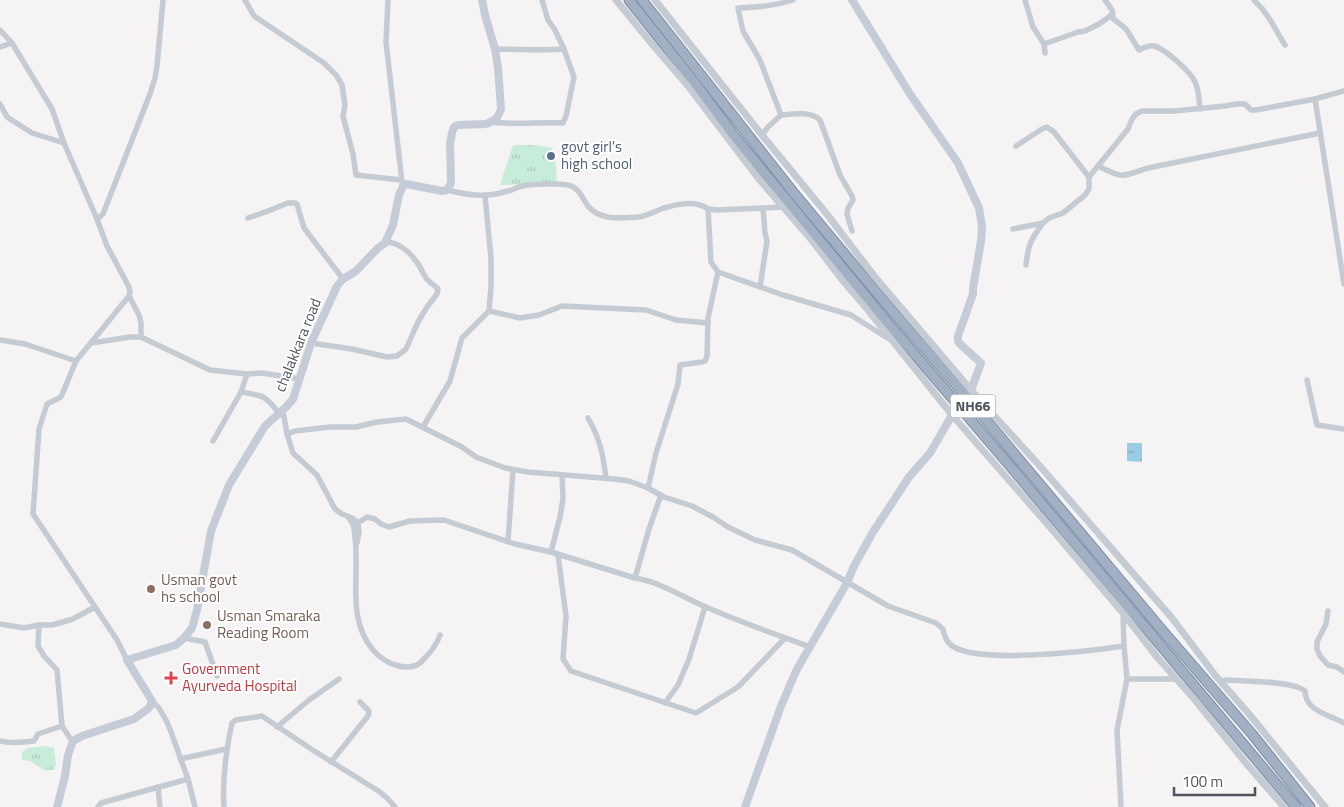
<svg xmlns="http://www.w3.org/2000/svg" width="1344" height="807" viewBox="0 0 1344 807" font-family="'Titillium Web',sans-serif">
  <defs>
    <pattern id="park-tufts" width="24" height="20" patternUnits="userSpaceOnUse" patternTransform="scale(1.25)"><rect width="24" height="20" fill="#c7ecd9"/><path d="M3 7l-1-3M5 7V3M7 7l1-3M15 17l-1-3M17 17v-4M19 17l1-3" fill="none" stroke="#adccbd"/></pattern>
    <pattern id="water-ripples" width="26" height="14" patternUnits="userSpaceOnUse" patternTransform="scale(1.25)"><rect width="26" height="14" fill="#99cde5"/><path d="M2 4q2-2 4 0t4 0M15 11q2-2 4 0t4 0" fill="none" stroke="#7fa9bd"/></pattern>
  </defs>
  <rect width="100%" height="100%" fill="#f5f3f3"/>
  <g fill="url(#park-tufts)">
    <polygon points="513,145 533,145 552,148 555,155 557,183 500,185"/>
    <polygon points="45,746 54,748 56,763 54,770 44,770 30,761 22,760 22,752 28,748"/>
  </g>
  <polygon fill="url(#water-ripples)" points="1127,443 1142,443 1142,462 1127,461"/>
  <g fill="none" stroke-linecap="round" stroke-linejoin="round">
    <polyline stroke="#d3d3d5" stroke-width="8" stroke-dasharray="8 4" stroke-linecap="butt" points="952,415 970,392"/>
    <defs>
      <g id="trunk">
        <polyline points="629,0 695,83 735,137 882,316 1016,473 1296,807"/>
        <polyline points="642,0 793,192 883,300 976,408 1162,630 1252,734 1310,807"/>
      </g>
    </defs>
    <use href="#trunk" stroke="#7b8ca7" stroke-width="11"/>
    <g stroke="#c5cbd2" stroke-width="5.5">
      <polyline points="245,0 254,16 324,63 336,75 342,85 345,105 343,116 353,154 356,175 401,180"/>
      <polyline points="388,0 386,42 402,182"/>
      <polyline points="1025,0 1033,27 1044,44 1078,32 1085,31 1099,24 1113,14 1112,10 1105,0"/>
      <path d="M1254,0c14,13 21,29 31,45"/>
      <path d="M1110,16l16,13 13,21c4,-2 10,-5 15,-4 10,2 37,26 41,36 4,8 4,18 5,27"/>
      <polyline points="0,30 12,43 52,109 64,143 97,219 107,246 129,287 130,293 129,296 76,361 61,397 47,404 39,429 33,514 117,640 127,660"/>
      <polyline points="1044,44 1045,53"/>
      <polyline points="0,47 12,43"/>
      <path d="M495,49c23,0 46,2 69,0"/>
      <polyline points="1315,99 1344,284"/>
      <polyline points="0,104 7,117 32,133 64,143"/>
      <path d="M781,115c11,-1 30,-4 39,5l20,55 12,21 1,4 -5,8 -1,6 5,17"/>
      <path d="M491,122c24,3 48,0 72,1l3,-7 8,-39 -10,-28 -9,-19 -7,-10 -6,-20"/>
      <path d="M762,135l6,-8 13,-12 -21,-55 -17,-29 -5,-23c20,-1 37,-2 55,-8"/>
      <polyline points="1016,146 1042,129 1047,127 1054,132 1089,177"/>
      <path d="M1098,166c26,13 23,11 50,2l172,-35"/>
      <path d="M447,190c12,3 26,6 38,5 7,0 16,-2 23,-4 5,-1 9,-4 14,-5 9,-2 37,-3 46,-1 12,3 14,13 20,21 12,15 33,12 50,11 9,-1 17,-6 26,-9 14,-4 31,-8 44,1l3,53 7,10 65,23 68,20 38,24"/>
      <polyline points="763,208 784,207"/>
      <polyline points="708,209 717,210 763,208 765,233 767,241 760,287"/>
      <polyline points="248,218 268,211 288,203 295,203 297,204 304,228 343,279"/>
      <polyline points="97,219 103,214 150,94 155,78 157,66 163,0"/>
      <polyline points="1013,229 1043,223 1049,218 1063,213 1085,195 1089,189 1089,177 1128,129 1132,119 1136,114 1142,111 1174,111 1225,106 1236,104 1245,104 1251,110 1256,110 1315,99 1344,91"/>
      <path d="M1026,265c2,-20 5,-26 17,-42"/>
      <polyline points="129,296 139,315 141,323 141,337"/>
      <polyline points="489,311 520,318 539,315 562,306 646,310 676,320 708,323"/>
      <polyline points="0,340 25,344 76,361"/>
      <polyline points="91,343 130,337 141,337 210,370 247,374 262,373 300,379"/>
      <path d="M311,343l41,6 35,8 10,-1 9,-7 12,-27 9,-15 10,-13 1,-5c-4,-4 -9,-7 -12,-11 -4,-6 -6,-13 -11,-18 -6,-9 -20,-20 -30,-17"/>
      <polyline points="1307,380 1317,425 1344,429"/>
      <path d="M241,392c23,4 24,3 38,21"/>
      <polyline points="283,411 287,434 293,453 317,475 335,509 342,514 352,518 358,523 359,532 357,543"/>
      <path d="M588,418c12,21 15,36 18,60"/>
      <polyline points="423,427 450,381 462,338 489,311 491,287 491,258 485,196"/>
      <path d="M287,434l8,-3 35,-4h26l21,-5 29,-3 56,28 14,10 29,11 23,4 86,7 15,2 19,7 16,9 28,9 21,11 15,10 27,13 37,10 96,56 48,17 7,6c1,6 3,12 8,16 24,20 140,6 173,1"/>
      <polyline points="213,441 241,392 247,374"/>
      <polyline points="648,488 656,453 678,384 680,365 702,362 705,361 707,356 708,318 718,272"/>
      <path d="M348,517c7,7 6,13 7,21 5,38 -9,80 18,112 6,7 13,12 22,15 10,3 21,4 28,-5 7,-7 14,-16 17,-25"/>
      <path d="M358,523l9,-6 8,2 6,5 8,3 21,-6 34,-1 71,24 36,8 84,26c26,4 47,19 71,29 34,15 69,27 104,40"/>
      <polyline points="508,541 513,470"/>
      <polyline points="551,552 560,517 563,499 562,475"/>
      <polyline points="558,555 566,616 563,659 571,671 696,713 738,687 785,638"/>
      <polyline points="635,578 649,529 661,495"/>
      <polyline points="1328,611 1326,624 1317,642 1317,649 1320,656 1328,665 1337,667 1344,672"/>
      <polyline points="0,624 24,628 39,625 52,625 73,619 95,607"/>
      <polyline points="39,625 38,646 44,656 57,670 62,726"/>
      <polyline points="184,638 205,642 217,676"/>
      <polyline points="1127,679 1176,679"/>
      <path d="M1225,680c17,1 70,1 80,11 0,20 25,24 39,32"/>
      <polyline points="152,701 159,708 167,722 171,732 188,779 195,807"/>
      <polyline points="665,703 678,685 689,659 705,607"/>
      <polyline points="277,727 309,700 339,679"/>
      <path d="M0,741c10,3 23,1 34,0l4,-7 24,-8 8,12 3,3"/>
      <polyline points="180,759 226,749"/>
      <polyline points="331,762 368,716 369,711 360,702"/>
      <polyline points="158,787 160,807"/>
      <polyline points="98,807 101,803 188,779"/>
      <path d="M224,807c-2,-28 2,-56 8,-84l4,-3 26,-4 49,33 69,43 8,7 7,8"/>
      <polyline points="1121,807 1117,730 1127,679 1124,646 1123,613"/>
    </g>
    <g stroke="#c5cbd2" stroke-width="7">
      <polyline points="616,0 652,44 688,86 758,178 810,238 844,282 868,310 952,415 1049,526 1123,613 1157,657 1195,700 1245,762 1284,807"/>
      <polyline points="655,0 762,135 826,213 875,277 971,390 1039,465 1172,618 1215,675 1249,714 1325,807"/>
    </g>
    <g stroke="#c6ccd7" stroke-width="8">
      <polyline points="852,0 910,94 958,163 979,208 982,226 981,241 973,288 973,294 958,336 958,341 960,344 981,363 971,390"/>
      <polyline points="57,807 65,776 68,755 73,741 82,736 134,719 149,708 152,701 127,660 176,645 184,638 192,628 197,610 211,531 229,485 265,426 286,407 293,399 311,343 337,286 343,279 356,271 378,248 385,243 393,225 399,195 403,186 406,184 442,191 447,190 451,183 450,144 452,133 454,127 458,125 486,124 495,120 498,116 501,109 498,68 495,49 485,15 482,0"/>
      <polyline points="745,807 781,706 797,669 847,583 854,566 873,532 909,477 930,453 952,415"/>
    </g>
    <use href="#trunk" stroke="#a3b0c4" stroke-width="9"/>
  </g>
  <circle fill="#5c6f8a" stroke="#fff" stroke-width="2" cx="551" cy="156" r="5"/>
  <g fill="#8d6e63" stroke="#fff" stroke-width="2">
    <circle cx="151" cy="589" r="5"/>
    <circle cx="207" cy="625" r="5"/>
  </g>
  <path fill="#e0444e" stroke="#fff" stroke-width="2" d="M168.5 670.5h5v5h5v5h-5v5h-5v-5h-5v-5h5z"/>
  <g text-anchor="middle" stroke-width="4" stroke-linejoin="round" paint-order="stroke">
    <rect fill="#fff" stroke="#82878e" stroke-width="1" x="950.5" y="394.5" width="45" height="23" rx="4"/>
    <g font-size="14" font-weight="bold" fill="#4c545e">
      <text x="973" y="411">NH66</text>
    </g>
    <g font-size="15" fill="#4e5e75" stroke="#fff" text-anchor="start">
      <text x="561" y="152">govt girl's<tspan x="561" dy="17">high school</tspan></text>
    </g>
    <g font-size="15" fill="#4c545e" stroke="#fff">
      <text transform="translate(298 345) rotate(-68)" y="5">chalakkara road</text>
    </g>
    <g font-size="15" fill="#785e54" stroke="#fff" text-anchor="start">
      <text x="161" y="585">Usman govt<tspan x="161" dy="17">hs school</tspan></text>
      <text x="217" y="621">Usman Smaraka<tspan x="217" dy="17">Reading Room</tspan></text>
    </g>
    <g font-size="15" fill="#be3a42" stroke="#fff" text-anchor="start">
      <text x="182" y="674">Government<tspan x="182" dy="17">Ayurveda Hospital</tspan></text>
    </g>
  </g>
  <path d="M1174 787v8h81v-8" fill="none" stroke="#4c545e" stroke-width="2.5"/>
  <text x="1182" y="787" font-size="15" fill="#4c545e" stroke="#ffffff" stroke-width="4" paint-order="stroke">100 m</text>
</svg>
